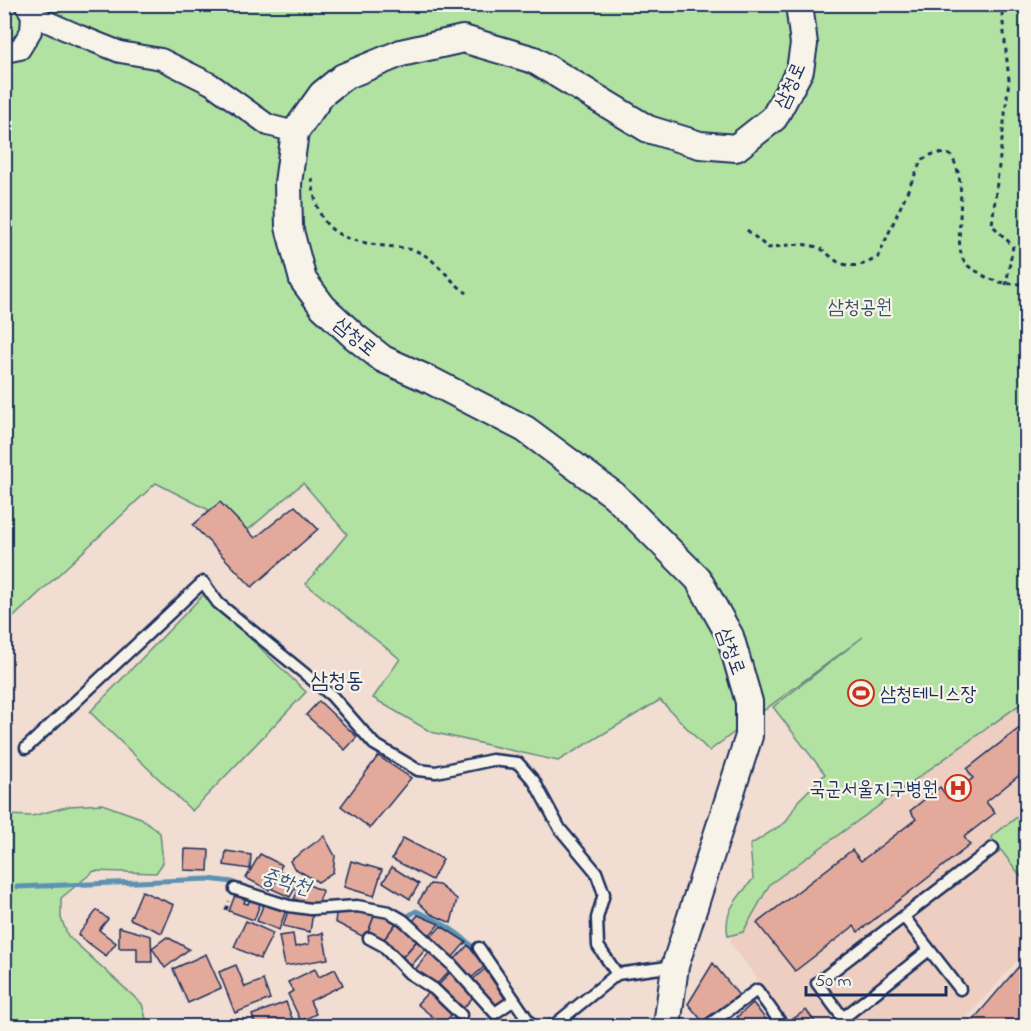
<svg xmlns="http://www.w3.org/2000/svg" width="1031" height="1031" viewBox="0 0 1031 1031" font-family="'Indie Flower','Poor Story',sans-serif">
  <rect width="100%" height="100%" fill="#f1ddd1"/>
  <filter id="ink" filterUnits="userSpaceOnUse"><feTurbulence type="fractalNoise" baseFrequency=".0167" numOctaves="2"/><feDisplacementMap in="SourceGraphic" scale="12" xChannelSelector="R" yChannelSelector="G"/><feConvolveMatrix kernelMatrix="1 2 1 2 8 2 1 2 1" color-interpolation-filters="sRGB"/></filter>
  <g filter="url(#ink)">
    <polygon fill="#edcec1" points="1026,690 1026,950 960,1026 792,1026 730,942 753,885"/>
    <g fill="#b2e2a1" stroke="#668880" stroke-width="1.5">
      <path d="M5,5h1021v695l-256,184 -27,48 -15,4c-5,-26 10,-38 25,-57l-3,-34 36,-23 12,-21 27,-27 -52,-67 90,-70 -154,114 -49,-51 -102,61 -127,-29 -58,-34 27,-39 -94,-75 41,-50 -44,-51 -55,47 -92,-47 -151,142z"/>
      <polygon points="204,594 306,692 192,811 90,712"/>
      <polygon points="102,804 141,818 160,833 163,863 156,873 94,871 61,898 61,918 68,936 142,1004 148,1026 5,1026 5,815 32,816 70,806"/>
      <polygon points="1025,811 1026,813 1026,883 991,837"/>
    </g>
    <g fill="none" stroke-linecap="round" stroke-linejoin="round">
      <g stroke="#5d92b2" stroke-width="5">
        <polyline points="17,887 209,879 232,882 239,886"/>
        <path d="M402,916l3,2 11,-7c23,10 48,23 62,43"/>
      </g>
    </g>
    <g fill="#e3aa9c" stroke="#1b2f5e" stroke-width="1.5">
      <polygon points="220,502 255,538 295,506 318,529 252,587 193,525"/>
      <polygon points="319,701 357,737 345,750 306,715"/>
      <polygon points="1026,723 1026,770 986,802 995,813 964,837 970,845 858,932 854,926 795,971 757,923 852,850 861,861 916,819 910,811 940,787 948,798 973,778 967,769"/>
      <polygon points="378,756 411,778 370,828 341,806"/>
      <polygon points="324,836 335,856 333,872 318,882 294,868 290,861"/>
      <polygon points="403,838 443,859 432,880 392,859"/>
      <polygon points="185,849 209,850 208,871 184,870"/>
      <polygon points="226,851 251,855 250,869 224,865"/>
      <polygon points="260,854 282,865 269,890 246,878"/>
      <polygon points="351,861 382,870 374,896 344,887"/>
      <polygon points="392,867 419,884 410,899 383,882"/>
      <polygon points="280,872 299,881 290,897 272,889"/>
      <polygon points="302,882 323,891 318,904 306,903 294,899"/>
      <polygon points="430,884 439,885 457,899 451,923 431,914 418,902"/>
      <polygon points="237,890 247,894 244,903 248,904 252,895 262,899 254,920 229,911"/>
      <polygon points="142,891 174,905 162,933 130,919"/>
      <polygon points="265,901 287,907 279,930 257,921"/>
      <polygon points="289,908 313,912 310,932 283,926"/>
      <polygon points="337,908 376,911 366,938 335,922"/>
      <polygon points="97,910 108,919 99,930 116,943 106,956 78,935"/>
      <polygon points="376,911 398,921 382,942 367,935"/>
      <polygon points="418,915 439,924 429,936 413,921"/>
      <polygon points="246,921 273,933 260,959 234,947"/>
      <polygon points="398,921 420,937 401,959 382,942"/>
      <polygon points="441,926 466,942 452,958 431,937"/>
      <polygon points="119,927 151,936 152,962 137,962 137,948 119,948"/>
      <polygon points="323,933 328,959 285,966 279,936 293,934 295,947 309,944 308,936"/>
      <polygon points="167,937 189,949 165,968 152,948"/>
      <polygon points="417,941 426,949 410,967 401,959"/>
      <polygon points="468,945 484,967 470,979 454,960"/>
      <polygon points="432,949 452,968 434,987 414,971"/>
      <polygon points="206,954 221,988 188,1003 173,969"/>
      <polygon points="1026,958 1026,1026 968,1026"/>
      <polygon points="713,963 741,998 704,1023 688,1004"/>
      <polygon points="236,965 245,987 263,980 270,999 235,1013 219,972"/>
      <polygon points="315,969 319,977 335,969 343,985 310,1001 316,1014 301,1021 288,994 293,991 288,982"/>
      <polygon points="453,969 475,995 461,1011 436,988"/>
      <polygon points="485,969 506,1000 495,1009 471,981"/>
      <polygon points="431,989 455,1010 443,1025 417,1004"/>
      <polygon points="286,1002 295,1026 256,1026 252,1015"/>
      <polygon points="753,1003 771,1026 743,1026 737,1017"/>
      <polygon points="806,1010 818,1026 799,1026 793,1019"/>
    </g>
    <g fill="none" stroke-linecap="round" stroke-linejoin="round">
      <defs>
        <g id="service">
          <polyline points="26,748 203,582 218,603 332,696 374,744 418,770 436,772 492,760 518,763 534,781 560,829 596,872 604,894 597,918 598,946 617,974"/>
          <polyline points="235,889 289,906 311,909 357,906 389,912 403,920 451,964 495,1013 514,1000"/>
          <polyline points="904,917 960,989"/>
          <polyline points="369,938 382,945 409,973 434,989 461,1015"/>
          <polyline points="479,948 532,1026"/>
          <polyline points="843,1018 817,983 993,848"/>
          <polyline points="553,1026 617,974 675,966"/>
          <polyline points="707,1026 757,990 783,1026"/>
          <polyline points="841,1026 843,1018 929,950"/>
        </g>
        <g id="minor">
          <polyline points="25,4 32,15 80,36 120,52 161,59 211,84 268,125 295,132"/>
          <polyline points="4,49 10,51 20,49 31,31 32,15"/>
        </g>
        <polyline id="tertiary" points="667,1026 675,966 749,736 749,702 730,636 698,579 614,495 525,429 430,380 383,359 354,336 323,307 303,280 289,227 288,183 295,132 322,94 343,77 401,53 463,39 534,60 648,129 700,145 736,148 774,118 800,70 804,44 799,4"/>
      </defs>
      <use href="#service" stroke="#1b2f5e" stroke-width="15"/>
      <use href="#minor" stroke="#1b2f5e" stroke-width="24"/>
      <use href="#tertiary" stroke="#1b2f5e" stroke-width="30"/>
      <g stroke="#1b2f5e" stroke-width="3" stroke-dasharray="4.5 4.5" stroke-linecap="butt">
        <polyline points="1001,4 1009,80 992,225 1013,246 1006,285"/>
        <path d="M312,178c5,52 23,61 72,68 12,1 26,2 37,7 18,9 29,29 46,40"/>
        <path d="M747,230l21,18c16,-2 35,-7 51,0 7,3 12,10 19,14 15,7 27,3 40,-5l43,-96c10,-8 17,-9 29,-6 23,29 -1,90 16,109 3,3 8,6 12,8 15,11 31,13 48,11"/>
        <polyline points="226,910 229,901"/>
      </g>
      <use href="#service" stroke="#f7f3e8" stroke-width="10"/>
      <use href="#minor" stroke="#f7f3e8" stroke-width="20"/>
      <use href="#tertiary" stroke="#f7f3e8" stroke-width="26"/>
    </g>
  </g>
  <defs>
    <symbol id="stadium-ring" viewBox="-11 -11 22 22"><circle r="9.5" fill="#f7f3e8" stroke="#c8321e" stroke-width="1.5"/><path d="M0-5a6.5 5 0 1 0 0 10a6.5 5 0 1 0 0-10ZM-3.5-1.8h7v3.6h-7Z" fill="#c8321e"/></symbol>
    <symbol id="hospital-ring" viewBox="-11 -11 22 22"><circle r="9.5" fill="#f7f3e8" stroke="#c8321e" stroke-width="1.5"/><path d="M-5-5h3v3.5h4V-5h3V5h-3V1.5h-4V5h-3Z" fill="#c8321e"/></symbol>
  </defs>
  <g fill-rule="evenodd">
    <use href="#stadium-ring" x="846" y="678" width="30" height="30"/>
    <use href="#hospital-ring" x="943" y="773" width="30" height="30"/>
  </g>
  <g text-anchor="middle" stroke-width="4.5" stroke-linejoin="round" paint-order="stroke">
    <g font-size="20" fill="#1b2f5e" stroke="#f7f3e8">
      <text transform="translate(789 85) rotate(-66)" y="7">삼청로</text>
      <text transform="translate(356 336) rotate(40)" y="7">삼청로</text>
      <text transform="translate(732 651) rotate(70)" y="7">삼청로</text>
    </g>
    <g font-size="20" fill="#39536b" stroke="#f7f3e8">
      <text x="860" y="313">삼청공원</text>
    </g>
    <g font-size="20" fill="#1b2f5e" stroke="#f7f3e8" text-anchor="start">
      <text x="880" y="700">삼청테니스장</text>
      <text x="938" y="795" text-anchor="end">국군서울지구병원</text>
    </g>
    <g font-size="21" font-style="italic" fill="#365881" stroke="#f7f3e8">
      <text transform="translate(286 881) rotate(15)" y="7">중학천</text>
    </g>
    <g font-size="22" fill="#1b2f5e" stroke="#f7f3e8">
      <text x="337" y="687">삼청동</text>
    </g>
  </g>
  <rect width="1031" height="1031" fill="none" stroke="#f7f3e8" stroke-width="24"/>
  <rect x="12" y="12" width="1007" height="1007" fill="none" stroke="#1b2f5e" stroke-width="2" filter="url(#ink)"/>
  <path d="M806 986v9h140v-9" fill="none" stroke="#1b2f5e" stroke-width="3"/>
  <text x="815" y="986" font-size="18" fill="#1b2f5e" stroke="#f7f3e8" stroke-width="4.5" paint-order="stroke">50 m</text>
</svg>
